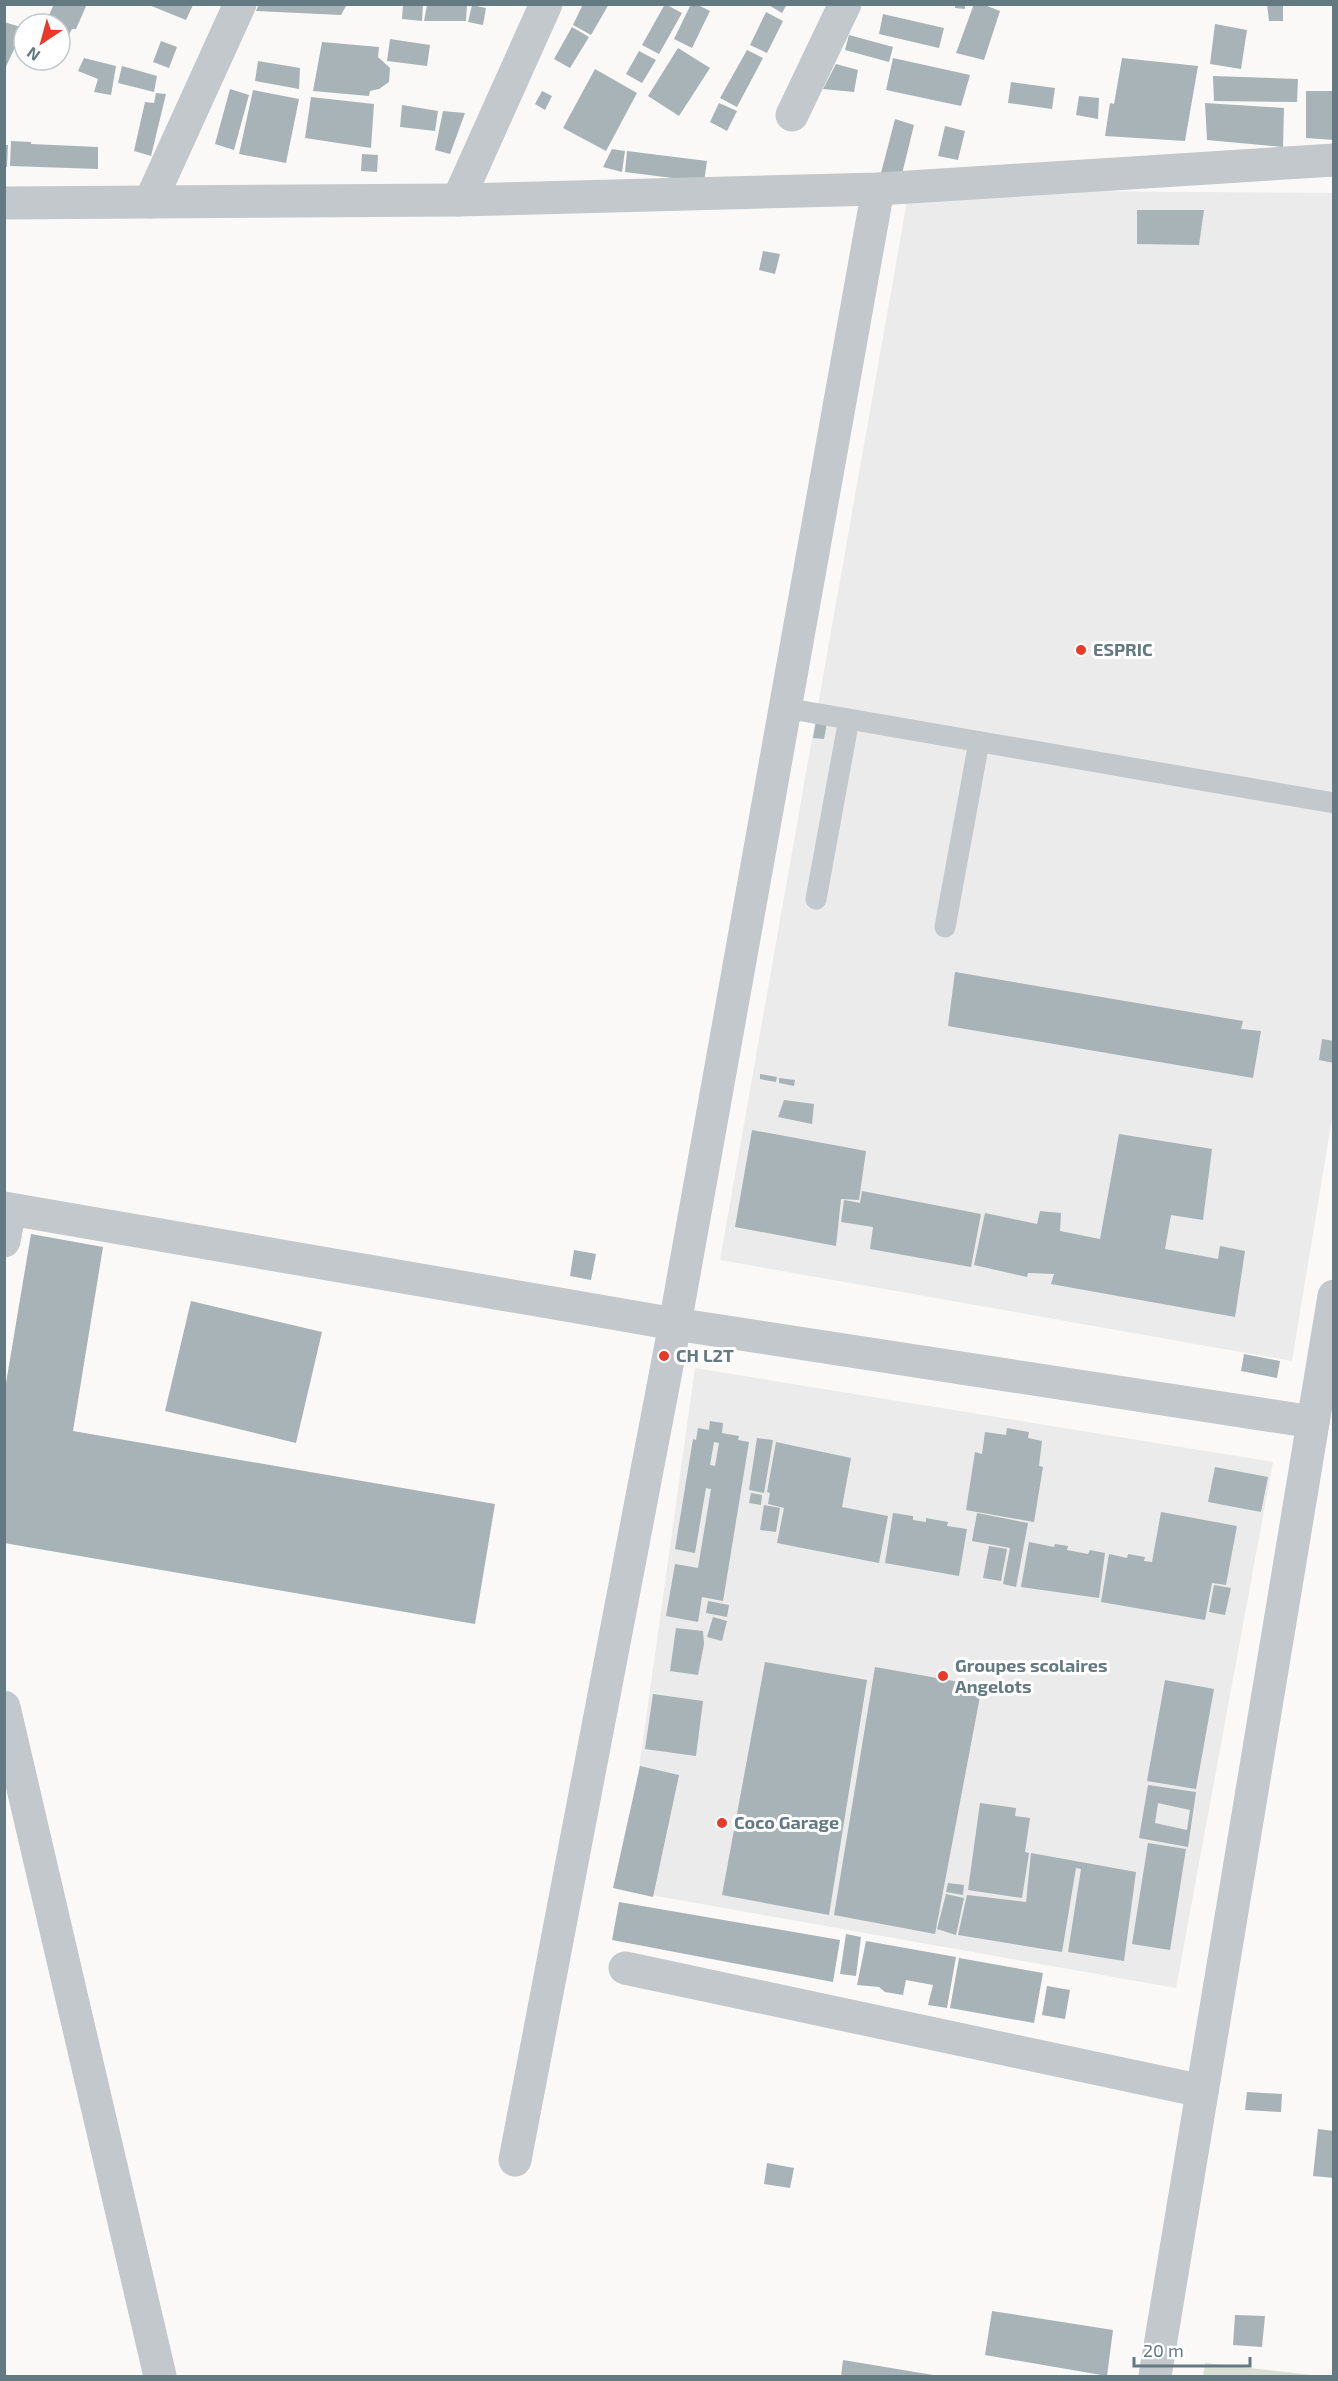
<svg xmlns="http://www.w3.org/2000/svg" width="1338" height="2381" viewBox="0 0 1338 2381" font-family="'Exo 2',sans-serif">
  <rect width="100%" height="100%" fill="#faf9f7"/>
  <g fill="#eaebea">
    <polygon points="909,190 1333,193 1334,1106 1292,1361 720,1260"/>
    <polygon points="695,1368 1273,1462 1176,1988 622,1890"/>
  </g>
  <polygon fill="#dadfd6" points="1205,2363 1321,2376 1203,2376"/>
  <g fill="#a7b3b7" fill-rule="evenodd">
    <polygon points="54,4 87,4 76,29 72,29 63,46 60,45 60,24 45,24"/>
    <polygon points="259,4 347,4 341,15 256,11"/>
    <polygon points="403,4 423,4 422,21 402,19"/>
    <polygon points="583,4 609,4 591,35 573,25"/>
    <polygon points="665,4 682,13 659,54 642,45"/>
    <polygon points="691,4 696,4 710,11 692,48 674,39"/>
    <polygon points="767,4 787,4 782,13"/>
    <polygon points="955,4 965,4 965,9 955,8"/>
    <polygon points="974,4 982,4 1000,11 984,60 956,53"/>
    <polygon points="1267,4 1283,4 1283,21 1269,21"/>
    <polygon points="149,5 193,5 186,20"/>
    <polygon points="427,5 467,5 466,21 424,21"/>
    <polygon points="472,5 486,8 483,25 468,22"/>
    <polygon points="766,12 783,21 767,53 750,45"/>
    <polygon points="883,14 944,28 939,48 879,34"/>
    <polygon points="4,22 24,28 4,71"/>
    <polygon points="1215,24 1247,30 1241,69 1210,64"/>
    <polygon points="572,27 589,37 570,68 554,59"/>
    <polygon points="849,35 893,47 889,62 845,50"/>
    <polygon points="390,39 430,45 427,66 387,61"/>
    <polygon points="161,41 177,47 169,68 153,62"/>
    <polygon points="322,42 379,47 378,57 390,68 389,82 379,89 370,91 369,96 313,91"/>
    <polygon points="678,48 710,68 679,116 648,96"/>
    <polygon points="747,50 763,58 737,107 720,98"/>
    <polygon points="639,51 656,60 642,83 626,74"/>
    <polygon points="84,58 116,66 111,95 94,92 98,79 78,71"/>
    <polygon points="893,58 970,75 961,106 886,90"/>
    <polygon points="1122,58 1198,66 1185,141 1105,136 1110,103 1114,104"/>
    <polygon points="258,61 300,68 299,89 255,81"/>
    <polygon points="836,64 858,70 854,92 823,89"/>
    <polygon points="122,66 157,76 154,92 118,83"/>
    <polygon points="595,69 637,93 606,151 563,128"/>
    <polygon points="1213,76 1298,79 1297,102 1214,101"/>
    <polygon points="1011,82 1055,88 1052,109 1008,103"/>
    <polygon points="230,89 249,95 234,150 215,144"/>
    <polygon points="253,90 299,99 286,163 239,154"/>
    <polygon points="542,91 552,96 545,110 535,104"/>
    <polygon points="1306,91 1334,91 1334,140 1306,138"/>
    <polygon points="156,93 166,94 151,156 134,151 145,102 154,103"/>
    <polygon points="1079,96 1099,98 1098,119 1076,115"/>
    <polygon points="311,97 374,104 371,148 305,138"/>
    <polygon points="719,103 737,111 727,131 710,122"/>
    <polygon points="1205,103 1284,108 1283,147 1207,140"/>
    <polygon points="402,105 438,111 435,131 400,127"/>
    <polygon points="443,111 465,113 450,154 435,150"/>
    <polygon points="895,119 914,125 901,178 881,173"/>
    <polygon points="945,126 965,131 958,160 938,156"/>
    <polygon points="11,141 31,142 31,144 98,147 98,169 10,166"/>
    <polygon points="4,145 8,145 7,167 4,167"/>
    <polygon points="612,149 625,151 622,172 603,167"/>
    <polygon points="627,151 707,161 704,182 625,172"/>
    <polygon points="362,154 378,155 377,172 361,171"/>
    <polygon points="1137,210 1204,210 1199,245 1137,244"/>
    <polygon points="763,251 780,254 775,274 759,270"/>
    <polygon points="816,721 827,723 824,739 813,738"/>
    <polygon points="955,972 1243,1021 1241,1029 1261,1031 1253,1078 948,1026"/>
    <polygon points="1322,1039 1334,1041 1334,1063 1319,1060"/>
    <polygon points="760,1074 777,1077 776,1082 760,1079"/>
    <polygon points="779,1078 795,1080 794,1086 779,1083"/>
    <polygon points="784,1100 814,1104 812,1124 778,1117"/>
    <polygon points="752,1130 866,1151 859,1200 841,1199 836,1246 735,1227"/>
    <polygon points="1119,1134 1212,1149 1203,1220 1171,1215 1165,1249 1218,1259 1220,1246 1245,1251 1235,1317 1051,1284 1054,1274 1028,1273 1027,1277 974,1265 985,1213 1037,1224 1040,1211 1061,1213 1060,1231 1100,1239"/>
    <polygon points="862,1191 981,1214 971,1267 870,1249 873,1227 841,1222 844,1200 860,1203"/>
    <polygon points="31,1234 103,1247 73,1431 495,1504 475,1624 4,1543 4,1395"/>
    <polygon points="574,1250 596,1254 591,1280 570,1276"/>
    <polygon points="191,1301 322,1332 296,1443 165,1411"/>
    <polygon points="1244,1354 1280,1361 1277,1378 1241,1371"/>
    <path d="M710,1421l13,2 -1,10 17,3 -1,4 11,2 -26,159 -21,-4 -4,25 -32,-6 9,-52 23,4 13,-79 -5,-1 -11,65 -20,-4 18,-110 3,1 2,-12 11,2zM714,1442l5,1 -4,23 -5,-1z"/>
    <polygon points="1007,1428 1029,1432 1028,1438 1042,1441 1039,1466 1043,1467 1034,1522 966,1510 975,1452 982,1454 985,1432 1006,1435"/>
    <polygon points="757,1438 773,1440 764,1493 749,1490"/>
    <polygon points="776,1442 851,1458 842,1507 888,1516 879,1563 777,1543 784,1508 768,1504 770,1493 767,1492"/>
    <polygon points="1215,1467 1268,1477 1261,1512 1208,1502"/>
    <polygon points="751,1493 762,1495 761,1505 749,1503"/>
    <polygon points="764,1505 780,1508 776,1532 760,1530"/>
    <polygon points="1161,1512 1237,1526 1226,1585 1212,1583 1205,1620 1101,1602 1109,1554 1127,1558 1128,1554 1145,1557 1144,1561 1152,1562"/>
    <polygon points="893,1513 913,1516 913,1520 926,1522 926,1518 948,1522 947,1526 967,1529 959,1576 885,1563"/>
    <polygon points="977,1513 1028,1523 1016,1587 1003,1584 1010,1548 972,1541"/>
    <polygon points="1029,1542 1054,1547 1055,1544 1068,1546 1067,1550 1088,1554 1090,1550 1105,1553 1099,1598 1021,1587"/>
    <polygon points="989,1546 1007,1549 1001,1581 983,1578"/>
    <polygon points="1214,1585 1231,1588 1225,1615 1209,1612"/>
    <polygon points="708,1601 729,1605 727,1617 706,1613"/>
    <polygon points="713,1617 727,1621 722,1641 707,1637"/>
    <polygon points="676,1628 703,1631 704,1644 698,1675 670,1671"/>
    <polygon points="765,1662 867,1680 829,1915 722,1895"/>
    <polygon points="875,1667 982,1686 935,1934 834,1915"/>
    <polygon points="1165,1680 1214,1689 1196,1789 1147,1781"/>
    <polygon points="653,1694 703,1701 696,1756 645,1749"/>
    <polygon points="640,1766 679,1775 653,1897 613,1888"/>
    <path d="M1148,1785l48,7 -8,55 -49,-9zM1158,1803l32,7 -3,20 -32,-7z"/>
    <polygon points="980,1803 1016,1808 1015,1816 1030,1818 1025,1852 1029,1853 1022,1898 968,1890"/>
    <polygon points="1148,1843 1186,1849 1170,1950 1132,1944"/>
    <polygon points="1031,1853 1136,1872 1124,1961 1068,1952 1081,1869 1076,1868 1062,1952 958,1935 967,1895 1026,1902"/>
    <polygon points="948,1883 964,1885 963,1895 946,1892"/>
    <polygon points="946,1894 964,1898 956,1935 937,1929"/>
    <polygon points="619,1902 840,1940 833,1982 612,1940"/>
    <polygon points="846,1934 861,1937 856,1976 840,1974"/>
    <polygon points="866,1941 956,1957 947,2008 928,2005 933,1985 906,1980 903,1995 885,1992 879,1987 857,1985"/>
    <polygon points="959,1958 1043,1973 1034,2023 950,2008"/>
    <polygon points="1047,1986 1070,1990 1065,2019 1042,2015"/>
    <polygon points="1247,2092 1282,2094 1281,2112 1245,2110"/>
    <polygon points="1318,2129 1334,2131 1334,2178 1313,2176"/>
    <polygon points="767,2163 794,2168 790,2188 764,2184"/>
    <polygon points="992,2311 1113,2330 1107,2376 985,2355"/>
    <polygon points="1235,2315 1265,2316 1262,2347 1233,2345"/>
    <polygon points="843,2360 933,2375 933,2376 841,2376"/>
  </g>
  <g fill="none" stroke-linecap="round" stroke-linejoin="round">
    <g stroke="#c2c8cb" stroke-width="21">
      <polyline points="785,708 1334,803"/>
      <polyline points="816,899 849,719"/>
      <polyline points="945,927 979,742"/>
    </g>
    <g stroke="#c2c8cb" stroke-width="33">
      <polyline points="792,115 845,4"/>
      <polyline points="458,200 546,4"/>
      <polyline points="150,202 240,4"/>
      <polyline points="4,203 458,200 878,189 1334,160"/>
      <polyline points="4,1208 675,1324 1313,1422"/>
      <polyline points="4,1241 10,1210"/>
      <polyline points="4,1707 160,2376"/>
      <polyline points="625,1968 1202,2091"/>
      <polyline points="515,2160 675,1324 878,189"/>
      <polyline points="1155,2376 1334,1296"/>
    </g>
  </g>
  <g fill="#e93928" stroke="#fff" stroke-width="2">
    <circle cx="1081" cy="650" r="6"/>
    <circle cx="664" cy="1356" r="6"/>
    <circle cx="943" cy="1676" r="6"/>
    <circle cx="722" cy="1823" r="6"/>
  </g>
  <g text-anchor="middle" stroke-width="6" stroke-linejoin="round" paint-order="stroke">
    <g font-size="18" font-weight="bold" fill="#647a83" stroke="#fff" text-anchor="start">
      <text x="1093" y="656">ESPRIC</text>
      <text x="676" y="1362">CH L2T</text>
      <text x="955" y="1672">Groupes scolaires<tspan x="955" dy="21">Angelots</tspan></text>
      <text x="734" y="1829">Coco Garage</text>
    </g>
  </g>
  <rect width="1338" height="2381" fill="none" stroke="#647a83" stroke-width="12"/>
  <g transform="translate(42 42) rotate(216)"><circle r="28" fill="#ffffff" stroke="#c1cacd" stroke-width="1.5"/>
  <path d="M0-4.5L10 22L0 15L-10 22Z" fill="#e93928"/>
  <text y="-9" font-size="16" font-weight="bold" text-anchor="middle" fill="#647a83">N</text>
  </g>
  <path d="M1134 2357v9h116v-9" fill="none" stroke="#647a83" stroke-width="3"/>
  <text x="1143" y="2357" font-size="18" fill="#647a83" stroke="#ffffff" stroke-width="4.5" paint-order="stroke">20 m</text>
</svg>
